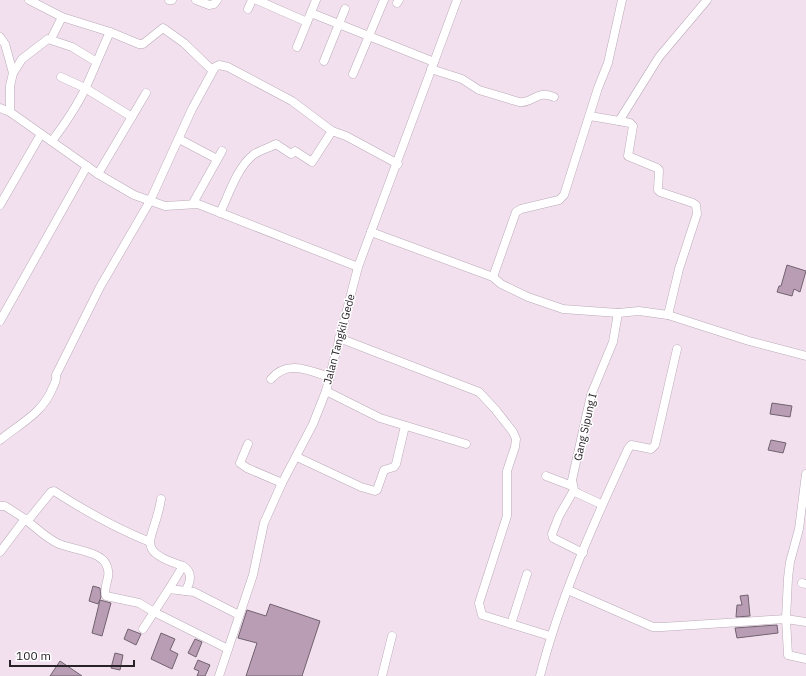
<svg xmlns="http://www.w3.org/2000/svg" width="806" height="676" viewBox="0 0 806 676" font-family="'IBM Plex Sans',sans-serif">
  <rect width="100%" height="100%" fill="#f2e0ee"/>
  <g fill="#b99db4" stroke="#71626f">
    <polygon points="787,265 806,271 800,292 794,289 792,296 777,292 779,286 781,286"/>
    <polygon points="772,403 792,406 790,417 770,414"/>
    <polygon points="771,440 786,443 783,453 768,450"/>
    <polygon points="93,586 100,588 101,597 98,604 89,601"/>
    <polygon points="748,595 750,616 736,617 737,605 742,605 740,596"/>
    <polygon points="100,600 111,603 102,636 92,633"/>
    <polygon points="270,604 320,621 302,676 246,676 257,643 238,638 247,610 266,616"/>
    <polygon points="777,625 778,633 737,638 735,628"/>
    <polygon points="128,629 141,634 136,645 124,639"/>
    <polygon points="161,633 175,639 170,650 178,654 172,669 151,659"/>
    <polygon points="195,639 202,642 196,657 188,653"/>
    <polygon points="115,653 123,655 120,670 111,668"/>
    <polygon points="198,660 210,665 205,676 197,676 199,671 194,669"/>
    <polygon points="60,661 82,676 50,676"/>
  </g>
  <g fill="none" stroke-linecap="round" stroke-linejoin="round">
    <defs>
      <g id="minor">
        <polyline points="29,0 62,17 110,32 139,44 143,44 163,28 184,43 212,70"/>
        <polyline points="169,0 172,0"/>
        <polyline points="196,0 209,5 214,4 217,0"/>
        <polyline points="257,0 307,22"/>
        <polyline points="397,3 399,0"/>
        <polyline points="248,9 252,0"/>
        <polyline points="311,13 434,62"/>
        <polyline points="0,37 5,44 13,73 10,86 10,112 98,174 134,195 165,206 198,204 358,267"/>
        <polyline points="51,39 62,17"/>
        <polyline points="297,47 316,0"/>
        <polyline points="324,61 345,9"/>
        <path d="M431,69l31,10 17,11 40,12c13,2 19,-13 35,-5"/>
        <polyline points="13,73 22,59 48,39 72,47 95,61"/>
        <polyline points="353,74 384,0"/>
        <polyline points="61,77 85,88 132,117"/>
        <polyline points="0,108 10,112"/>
        <polyline points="590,116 619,121 659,57 707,0"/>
        <polyline points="619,121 630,123 633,126 628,156 657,168 659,170 658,190 660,192 693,203 696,205 697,214 679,269 668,315"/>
        <polyline points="179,139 217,159"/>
        <path d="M52,141c12,-16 24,-33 33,-52 9,-19 16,-38 25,-57"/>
        <polyline points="98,174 146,93"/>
        <polyline points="193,203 222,151"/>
        <polyline points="0,205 41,134"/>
        <path d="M220,213c9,-19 17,-45 33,-58 7,-5 16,-7 23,-11l15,10 4,-3 17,11 20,-31 14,5 52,28"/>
        <polyline points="371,232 493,277 501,284 528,297 563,309 618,313 639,311 668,315 749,341 806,356"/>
        <polyline points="493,277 516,212 521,209 559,200 564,195 598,88 608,63 622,0"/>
        <polyline points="0,321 87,166"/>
        <polyline points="339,338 479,392 495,409 513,432 516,439 515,447 507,471 507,516 479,603 482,615 550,636"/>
        <path d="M271,379c16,-19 37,-9 58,-2"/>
        <polyline points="326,391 380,418 466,444"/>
        <path d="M0,440c21,-17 43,-27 53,-53 2,-4 4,-7 3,-12l44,-88 50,-86 42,-92 23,-42 4,-2 9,2 64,34 40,30"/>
        <polyline points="248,444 240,463 247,468 282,483"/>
        <polyline points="297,457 361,487 375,491 377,490 384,470 394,467 396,464 405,426"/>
        <polyline points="806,474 799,529 790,562 788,578 786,619 788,655 806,659"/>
        <polyline points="546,476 572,486"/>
        <polyline points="574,490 559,516 552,534 553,538 583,553"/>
        <path d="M161,499c-6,41 -30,51 22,67l-14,23"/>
        <polyline points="601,504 577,493 574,490 572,480 591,395 613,342 618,313"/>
        <path d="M0,506h5l20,13 5,-1 21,-26 3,-1c31,20 61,37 96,51"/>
        <path d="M0,552l25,-33c10,8 20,18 32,24 12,6 43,8 49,21 7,13 -4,22 0,32l33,7 15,9 15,-23 25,3 45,23"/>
        <path d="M183,566c10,6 8,16 2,25"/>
        <polyline points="802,583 806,584"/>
        <polyline points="568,590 653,627 662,627 786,619 806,622"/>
        <polyline points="511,624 527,574"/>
        <polyline points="143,629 154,612 228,649"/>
        <polyline points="219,676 253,575 264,523 282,483 313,424 326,391 358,267 457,0"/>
        <polyline points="382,676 392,636"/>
        <path d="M540,676c20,-78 54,-154 88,-227l3,-4 20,4 4,-4 22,-96"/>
      </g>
    </defs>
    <use href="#minor" stroke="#baaab7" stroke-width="9"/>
    <use href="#minor" stroke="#fff" stroke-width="8"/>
  </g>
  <g text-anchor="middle" stroke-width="3" stroke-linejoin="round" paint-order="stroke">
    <g font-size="11" fill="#282227" stroke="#fff">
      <text transform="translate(339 339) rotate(-75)" y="4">Jalan Tangkil Gede</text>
      <text transform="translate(585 427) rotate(-77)" y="4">Gang Sipung I</text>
    </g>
  </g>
  <path d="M10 660v6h124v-6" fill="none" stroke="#282227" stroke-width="2"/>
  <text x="16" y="660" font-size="12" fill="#282227" stroke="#ffffff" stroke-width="3" paint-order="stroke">100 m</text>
</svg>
